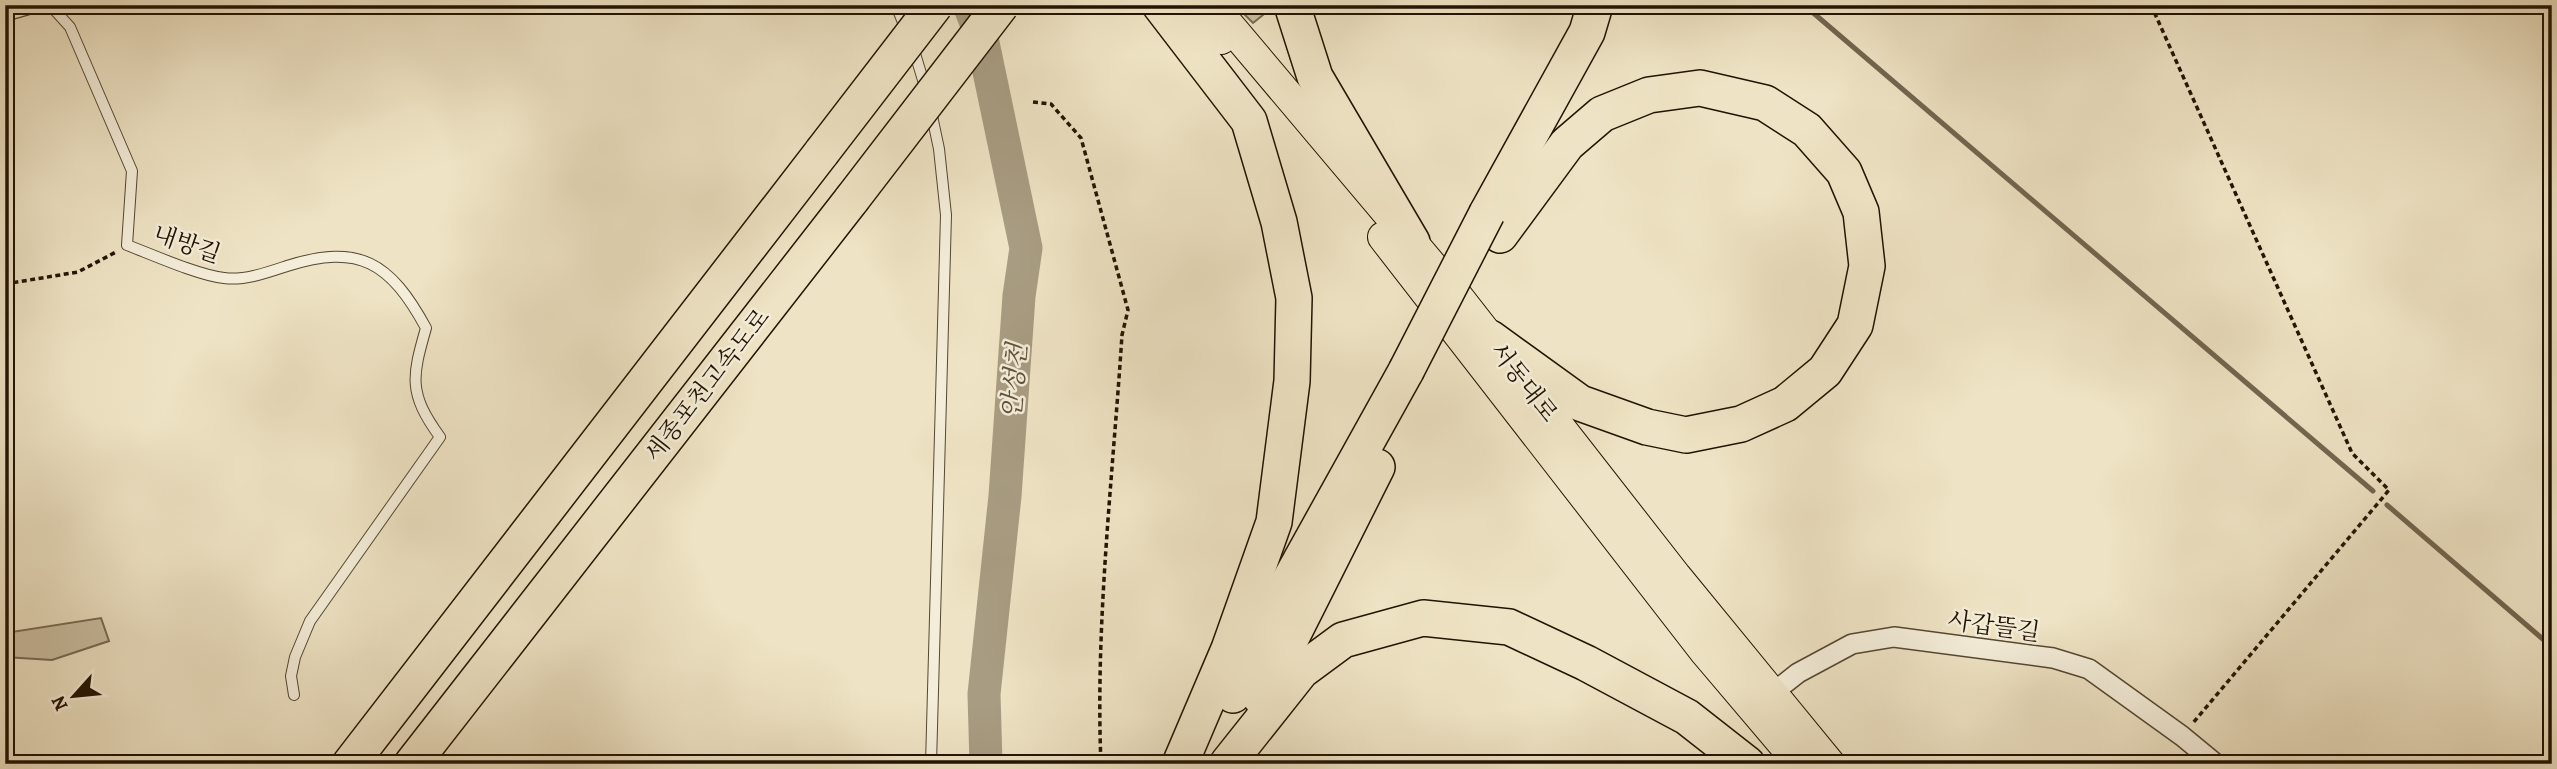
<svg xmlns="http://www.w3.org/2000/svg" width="2557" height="769" viewBox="0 0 2557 769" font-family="Alegreya,'Noto Serif KR',serif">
  <rect width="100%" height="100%" fill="#eee3c4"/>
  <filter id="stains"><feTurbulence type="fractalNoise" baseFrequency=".00286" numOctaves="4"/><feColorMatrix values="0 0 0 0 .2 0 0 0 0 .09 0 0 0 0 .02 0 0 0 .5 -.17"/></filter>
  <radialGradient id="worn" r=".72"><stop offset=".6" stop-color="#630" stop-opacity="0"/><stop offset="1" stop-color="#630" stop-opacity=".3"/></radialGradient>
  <g fill="#cbc0a3" stroke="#766a52" stroke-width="2">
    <polygon points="1235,5 1271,5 1273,7 1253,23"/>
    <polygon points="101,618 109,641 52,660 5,657 5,633"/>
  </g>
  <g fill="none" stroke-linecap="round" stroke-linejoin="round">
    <g stroke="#72654f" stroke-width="5">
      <polyline points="1804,5 2373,491"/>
      <polyline points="2387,505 2552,647"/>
    </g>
    <polyline stroke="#a89c82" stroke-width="33" points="969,5 982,38 1026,248 1019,296 1005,496 984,694 986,764"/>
    <defs>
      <g id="service">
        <path d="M50,5l20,22 62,144 -5,74c26,10 71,30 97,33 20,3 45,-6 63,-12 72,-23 103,-4 139,62 -14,49 -18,65 14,109l-130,184 -15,36 -4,19 3,19"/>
        <polyline points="896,5 906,30"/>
        <polyline points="913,47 926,90"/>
        <polyline points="931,111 939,149 946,215 931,764"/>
        <polyline points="801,764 803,763"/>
      </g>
      <g id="minor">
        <polyline points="5,11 26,5"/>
        <polyline points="1765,699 1798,673 1852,644 1894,637 2053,658 2089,669 2182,736 2216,764"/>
      </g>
      <g id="primary">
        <polyline points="1186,5 1221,39"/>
        <polyline points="1212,5 1455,293 1676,576 1830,764"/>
        <polyline points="1383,237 1705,652 1800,764"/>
      </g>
      <g id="motorway">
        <polyline points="1160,5 1249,121 1279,222 1294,298 1292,381 1274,522 1229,649 1180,764"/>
        <polyline points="1292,5 1315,77 1412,242"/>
        <polyline points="1487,213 1587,32 1595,5"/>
        <polyline points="1490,338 1580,403 1647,427 1686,435 1741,424 1785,404 1825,371 1855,325 1867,266 1861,212 1844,172 1807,130 1765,103 1700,88 1649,95 1602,114 1567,144 1500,235"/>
        <polyline points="1233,695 1291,578 1406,371"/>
        <polyline points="1261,698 1377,467"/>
        <polyline points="1228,763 1301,671 1343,640 1423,618 1509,627 1586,663 1687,717 1747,764"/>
        <polyline points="350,764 822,152"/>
        <polyline points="412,764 852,199"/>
      </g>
    </defs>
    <use href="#service" stroke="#544732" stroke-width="12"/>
    <use href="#minor" stroke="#544732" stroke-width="22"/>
    <use href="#primary" stroke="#211302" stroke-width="32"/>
    <use href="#motorway" stroke="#211302" stroke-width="38"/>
    <g stroke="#211302" stroke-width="3.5" stroke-dasharray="5 3.5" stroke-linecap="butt">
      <polyline points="2151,5 2352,453 2389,490 2193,723"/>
      <path d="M1033,102l18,2 30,34 47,172 -6,25c-9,140 -27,290 -21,429"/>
      <polyline points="5,284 78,272 116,252"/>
    </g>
    <use href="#service" stroke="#f4edd9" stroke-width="10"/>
    <use href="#minor" stroke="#f4edd9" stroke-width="19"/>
    <use href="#primary" stroke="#eee3c4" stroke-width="30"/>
    <use href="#motorway" stroke="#eee3c4" stroke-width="35"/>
    <defs>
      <g id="motorway-bridge">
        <polyline points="822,152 935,5"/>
        <polyline points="852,199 1001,5"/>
        <polyline points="1406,371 1487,213"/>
      </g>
    </defs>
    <use href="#motorway-bridge" stroke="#211302" stroke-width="38" stroke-linecap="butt"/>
    <use href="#motorway-bridge" stroke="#eee3c4" stroke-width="35"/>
  </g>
  <g text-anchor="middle" stroke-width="5" stroke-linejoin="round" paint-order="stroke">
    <g font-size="24" fill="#211302" stroke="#f4edd9">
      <text transform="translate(187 244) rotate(19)" y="8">내방길</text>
      <text transform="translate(1524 382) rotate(52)" y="8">서동대로</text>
      <text transform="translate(707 385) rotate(-52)" y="8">세종포천고속도로</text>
      <text transform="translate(1994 626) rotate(8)" y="8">사갑뜰길</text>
    </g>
    <g font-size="26" font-style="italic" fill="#5e513c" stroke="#f4edd9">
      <text transform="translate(1014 381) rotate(-85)" y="9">안성천</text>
    </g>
  </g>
  <rect width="2557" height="769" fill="none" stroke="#eee3c4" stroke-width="28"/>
  <rect x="7" y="7" width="2543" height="755" fill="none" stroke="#211302" stroke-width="3.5"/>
  <rect x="14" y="14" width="2529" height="741" fill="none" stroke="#211302" stroke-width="2"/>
  <g transform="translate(74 696) rotate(243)" stroke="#f4edd9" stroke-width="5" paint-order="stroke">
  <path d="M0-5L12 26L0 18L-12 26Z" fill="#211302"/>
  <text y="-10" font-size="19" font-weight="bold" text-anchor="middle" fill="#211302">N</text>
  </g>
  <rect width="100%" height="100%" filter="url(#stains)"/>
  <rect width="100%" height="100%" fill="url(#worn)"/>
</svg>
